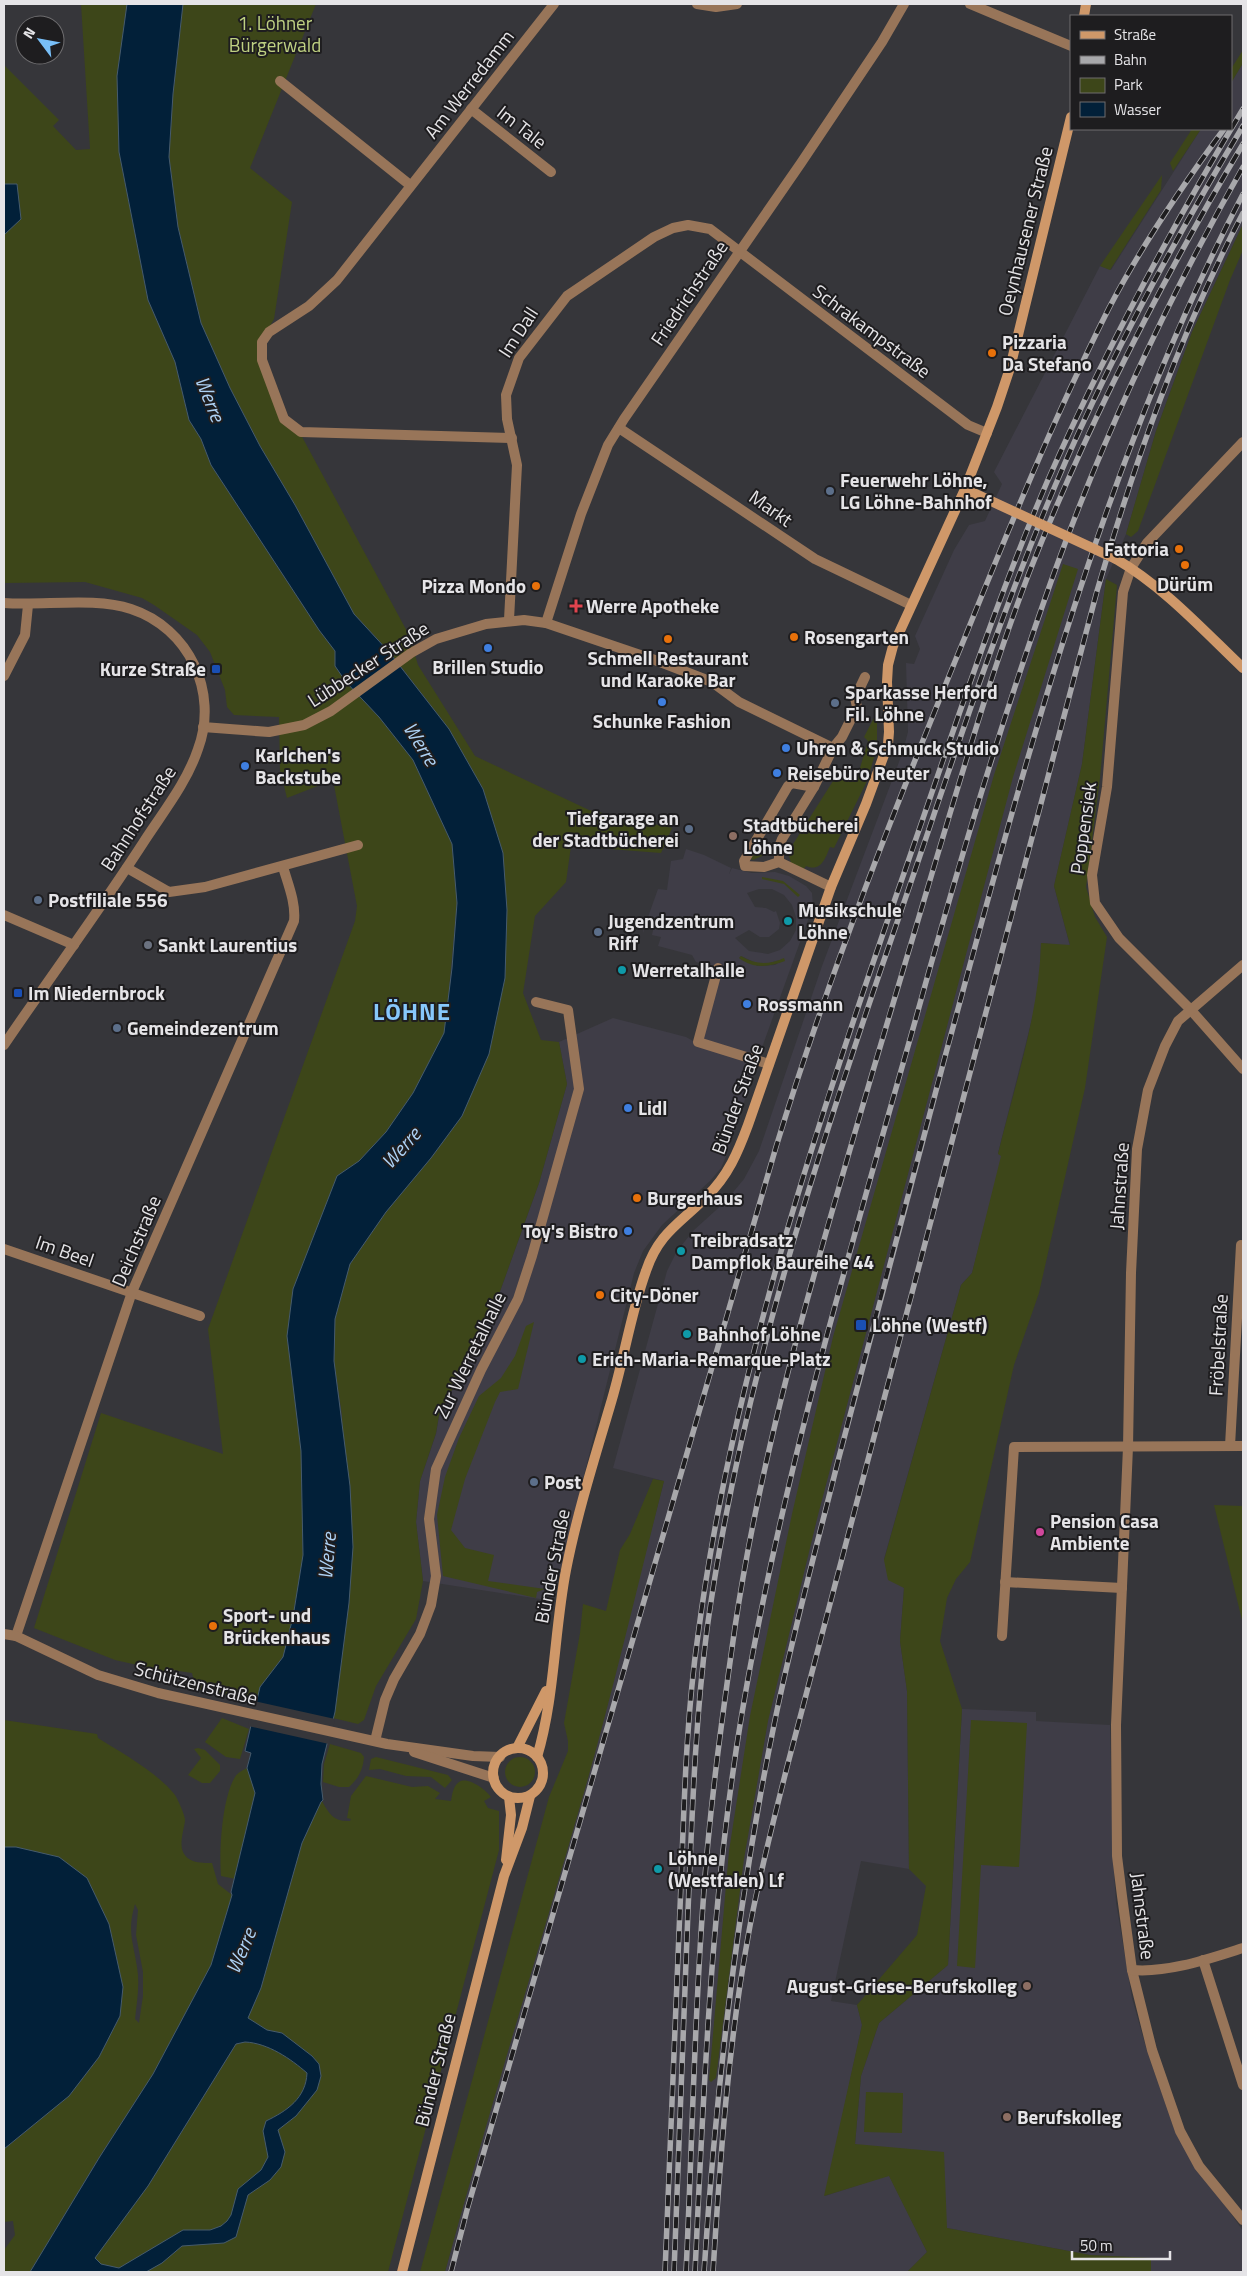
<svg xmlns="http://www.w3.org/2000/svg" width="1247" height="2276" viewBox="0 0 1247 2276" font-family="'Titillium Web',sans-serif">
  <rect width="100%" height="100%" fill="#36363a"/>
  <g fill="#3f3d47" fill-rule="evenodd">
    <polygon points="1243,63 1243,224 1192,332 1156,431 1126,534 1106,579 1082,764 1054,886 1070,946 1041,943 1040,975 1035,1007 998,1153 1002,1156 972,1273 961,1285 884,1559 904,1588 900,1641 907,1691 909,1869 861,1861 831,2001 857,2005 862,2025 825,2196 889,2175 927,2252 907,2272 445,2272 471,2174 585,1787 664,1481 613,1468 667,1271 677,1251 694,1230 725,1202 744,1179 759,1151 822,966 902,754 908,732 906,663 914,664 920,649 915,636 954,550 969,525 985,521 1002,484 994,472 1100,266 1111,270 1201,129 1231,129 1231,83"/>
    <path d="M686,849l18,6 27,13 -2,6 3,-6 20,5 23,-1 14,4 17,10 6,7 1,13 -49,136 -37,112 -6,14 -11,13 -48,44 -19,26 -9,22 -81,328 -130,-20 -7,-59 4,-41 16,-47 3,-18 55,-108 45,-125 28,-99 -8,-42 54,-24 73,19 14,8 21,-76 -25,-7 -4,-7 -34,-9 3,-9 -9,-2 2,-9 -8,-2 -3,9v-2l15,-42 9,1 4,-29 12,-2zM759,889h13l12,6 8,10 4,12v13l-6,11 -10,9 -12,4 -19,-3 -14,-13 14,-8 11,7h9l10,-8 1,-6 -4,-12 -2,1 -8,-4 -11,-1 -8,-14zM741,956l15,7 10,1 18,-5 -9,6 -17,1 -19,-8z"/>
    <polygon points="962,1709 1036,1712 1036,1721 1110,1725 1113,1858 1116,1902 1132,1998 1147,2051 1176,2134 1243,2231 1243,2272 1151,2272 1151,2258 1090,2255 947,2228 855,2144 861,2076 879,2023 948,1965"/>
  </g>
  <g fill="#3d4619" fill-rule="evenodd">
    <polygon points="81,4 127,4 117,76 119,152 148,300 175,362 189,420 201,439 211,465 319,630 335,651 335,666 346,682 379,717 413,760 452,844 457,902 445,1033 413,1093 386,1132 359,1161 337,1176 287,1336 301,1451 303,1555 293,1617 283,1657 260,1687 257,1701 196,1689 192,1673 173,1670 169,1672 115,1660 34,1628 101,1413 223,1454 208,1329 355,921 357,906 333,780 287,798 280,770 279,717 234,715 227,707 225,690 210,652 197,635 154,605 142,598 85,582 4,583 4,65 59,120 53,126 76,150 90,149"/>
    <polygon points="183,4 316,4 250,168 292,202 274,319 267,331 265,356 289,424 300,433 409,635 418,665 475,756 589,810 672,828 661,853 571,846 566,882 535,916 523,993 541,1040 559,1042 567,1084 539,1183 494,1308 439,1415 436,1433 420,1481 416,1522 423,1581 416,1619 376,1686 364,1720 358,1724 333,1718 349,1603 342,1415 334,1361 335,1319 350,1264 386,1212 431,1158 462,1116 505,978 507,910 503,853 483,789 449,729 389,651 354,614 295,505 260,446 230,388 201,323 178,227 169,157 173,94"/>
    <polygon points="1243,50 1243,63 1231,83 1231,69"/>
    <polygon points="1192,129 1201,129 1173,171 1170,163"/>
    <polygon points="1162,175 1161,190 1110,270 1100,266"/>
    <polygon points="1243,224 1243,250 1230,280 1138,531 1131,537 1126,534 1156,431 1192,332"/>
    <polygon points="1063,564 1078,569 1013,777 983,890 818,1515 768,1721 744,1859 716,2078 711,2082 709,2080 729,1851 750,1716 792,1514 833,1337 994,775"/>
    <path d="M1106,579l11,6 -17,193 -14,109 9,30 12,20 -22,151 -46,205 -25,72 -44,197 -14,17 -9,19 -7,43 22,68 -14,256 -69,58 -18,53 -6,68 89,8 3,76 143,27 61,3v14h-244l20,-20 -38,-76 -65,20 38,-171 -5,-20 60,-70 9,-49 -17,-17 -2,-178 -7,-50 4,-53 -16,-8 -4,-20 77,-275 11,-12 29,-117 -3,-2c17,-70 41,-140 43,-211l29,2 -16,-59 28,-122z"/>
    <path d="M877,712v36l-10,33 -33,67 -4,-1c-5,12 -9,25 -24,19l-3,4 -12,-7 -3,-11 52,-82 17,8 11,-37 -4,-4z"/>
    <polygon points="760,840 767,849 762,856 753,860 751,859"/>
    <polygon points="762,877 783,881 800,895 798,897 784,884 762,879"/>
    <path d="M741,956c14,9 28,9 43,2l1,3c-16,6 -32,8 -46,-3z"/>
    <polygon points="534,1322 518,1389 500,1392 495,1402 465,1479 451,1530 465,1548 494,1555 488,1581 545,1589 537,1592 536,1598 443,1576 437,1515 445,1477 459,1438 479,1396 501,1378 515,1356 526,1326"/>
    <path d="M653,1479l11,2c-26,103 -50,206 -79,308 -46,161 -96,321 -140,483h-25l129,-475 19,-46v-10l-4,-18 16,-90 3,-29 23,7 14,-61 10,-16z"/>
    <polygon points="1214,1505 1243,1506 1243,1624"/>
    <polygon points="222,1718 249,1729 240,1759 226,1757 205,1742"/>
    <path d="M4,1720l93,14 1,4c24,15 60,35 77,57 3,5 10,20 10,25 -1,13 -11,33 8,41 6,2 14,2 19,2l6,21 14,11 -21,70 -32,61 -26,48 -52,80 -71,118h-26v-22l11,-15 -2,-14 -9,1v-73l65,-53 30,-39 21,-41 -104,-169h-12zM135,1904l3,6 -2,25 7,37v24l-4,27 -4,-4c2,-18 5,-35 2,-52 -4,-26 -10,-36 -2,-63z"/>
    <polygon points="971,1720 1027,1723 1019,1867 981,1865 975,1968 957,1966"/>
    <path d="M330,1744l31,9 3,4c-1,12 -5,21 -15,30h-10l-16,-5 1,-18z"/>
    <polygon points="198,1748 205,1750 220,1765 220,1771 210,1783 202,1783 188,1775 201,1758 194,1749"/>
    <polygon points="376,1757 448,1775 452,1780 445,1788 431,1777 406,1776 380,1769 369,1770 371,1759"/>
    <circle cx="520" cy="1772" r="15"/>
    <path d="M247,1768l8,24 -19,87 -15,-3c-2,-25 1,-78 14,-99 2,-4 8,-7 12,-9z"/>
    <path d="M366,1776l46,11 16,-1 12,7 -5,6 16,2c1,-6 2,-15 8,-19 9,-6 27,8 32,15l-7,4 4,7 11,3v39l-111,422h-305l65,-86 88,-142 25,-56 41,-145 19,-41 1,-1c7,13 12,21 28,20l1,-2 -4,-1 4,-22z"/>
    <polygon points="866,2092 903,2093 902,2133 864,2132"/>
  </g>
  <g fill="#022039" stroke="#465b6d" fill-rule="evenodd">
    <path d="M127,4h56l-10,90 -4,63 9,70 23,96 29,65 30,58 35,59 59,109 35,38 60,77 34,60 20,64 4,57 -2,68 -16,76 -27,62 -31,42 -45,54 -36,52 -15,55 -1,42 16,125 3,61 -4,56 -14,109 -13,52 -1,20 2,16 -2,2 -19,41 -41,145 -13,30 19,12 15,3 30,23 7,8 2,12 -4,14 -21,26 -18,14 7,22 -4,15 -11,13 -22,15 -12,42 -12,6 -42,3 -20,17 -16,9h-116l69,-114 54,-84 58,-109 21,-70 -1,-3 24,-99 -8,-25 4,-15 -6,-2 15,-64 23,-30 10,-40 10,-62 -2,-104 -14,-115 6,-47 44,-113 22,-15 27,-29 27,-39 31,-60 8,-65 5,-65 -5,-59 -39,-84 -34,-43 -33,-35 -11,-16v-15l-16,-21 -108,-165 -10,-26 -12,-19 -14,-58 -27,-62 -29,-148 -2,-76zM245,2042c23,1 46,17 62,31 -1,25 -20,38 -41,48l-3,10 5,26 -7,13 -23,19 -7,26 -4,6 -6,5 -11,4h-27l-64,38 -18,-4 -6,-6 53,-72 88,-142z"/>
    <polygon points="4,184 17,184 21,219 4,235"/>
    <polygon points="4,1847 16,1847 59,1857 87,1878 109,1924 123,1987 120,2016 99,2057 69,2096 4,2149"/>
  </g>
  <polygon fill="#36363a" points="254,1701 335,1719 329,1744 248,1726"/>
  <g fill="none" stroke-linecap="round" stroke-linejoin="round">
    <g stroke="#987559" stroke-width="10">
      <polyline points="697,4 716,7 737,4"/>
      <polyline points="970,4 1071,46"/>
      <polyline points="280,81 410,185"/>
      <polyline points="471,109 551,172"/>
      <polyline points="619,428 815,559 911,605"/>
      <polyline points="512,438 301,432 284,419 262,360 262,342 269,332 309,306 337,280 554,4"/>
      <polyline points="1243,442 1147,543 1131,568 1123,592 1107,787 1092,875 1095,903 1119,938 1190,1009 1243,1069"/>
      <polyline points="509,620 517,465 507,419 506,395 519,358 567,296 654,237 673,228 688,225 710,229 968,425 987,433"/>
      <polyline points="546,623 581,514 608,445 624,419 801,163 882,42 904,4"/>
      <polyline points="4,676 25,635 28,605"/>
      <polyline points="203,727 269,732 304,725 331,711 411,653 436,639 486,624 524,620 546,623 655,660 712,682 739,702 833,748"/>
      <polyline points="814,787 792,783 788,786 744,861 745,866 764,867 779,862 831,887"/>
      <polyline points="779,862 779,847 782,839 814,787 833,748 842,737 857,707 855,698 865,677"/>
      <polyline points="127,868 169,892 205,887 358,845"/>
      <polyline points="4,915 74,945"/>
      <polyline points="1243,965 1178,1021 1165,1046 1148,1090 1137,1149 1131,1273 1128,1447 1116,1725 1117,1856 1122,1896 1132,1970 1152,2050 1180,2131 1199,2166 1243,2220"/>
      <polyline points="718,968 698,1042 769,1064"/>
      <polyline points="4,1249 200,1316"/>
      <polyline points="1230,1446 1241,1245"/>
      <polyline points="1005,1582 1122,1588"/>
      <path d="M16,1636l116,-344 162,-371c2,-18 -6,-37 -11,-54"/>
      <polyline points="1002,1636 1014,1447 1243,1446"/>
      <polyline points="375,1741 385,1700 394,1679 420,1634 431,1605 436,1576 429,1519 436,1469 481,1370 518,1299 532,1256 579,1089 568,1010 536,1002"/>
      <polyline points="1203,1960 1243,2085"/>
      <path d="M1132,1970c37,3 76,-11 111,-22"/>
    </g>
    <g stroke="#987559" stroke-width="10">
      <path d="M4,603c39,3 91,-6 127,6 58,19 88,83 67,140 -11,33 -34,62 -53,91 -45,70 -95,137 -141,205"/>
      <polyline points="4,1634 16,1636 98,1675 158,1693 387,1744 473,1756 500,1757"/>
      <polyline points="414,1752 494,1778"/>
    </g>
    <g stroke="#cf9869" stroke-width="10">
      <polyline points="1084,16 1086,4"/>
      <polyline points="965,489 991,501"/>
      <path d="M1116,559c48,28 87,71 127,109"/>
      <polyline points="517,1748 546,1691"/>
      <circle cx="518" cy="1773" r="25"/>
      <path d="M537,1757c18,-60 17,-125 29,-187 11,-56 28,-110 44,-164 14,-45 20,-91 36,-135 13,-39 35,-48 61,-75 21,-20 31,-44 41,-71l83,-238 35,-83 22,-60 1,-12 -2,-50 1,-17 5,-19 72,-157 32,-82 13,-39 61,-251"/>
      <polyline points="506,1860 511,1815 509,1797"/>
      <polyline points="402,2272 504,1876 522,1828 530,1796"/>
    </g>
    <defs>
      <g id="rail">
        <path d="M451,2272l16,-62 309,-1063c53,-173 120,-342 189,-510 45,-111 90,-222 144,-329 33,-63 73,-122 115,-179"/>
        <path d="M665,2272c5,-121 10,-243 15,-364 4,-91 5,-182 18,-273 33,-250 114,-497 197,-736 49,-139 94,-281 152,-417 57,-129 123,-252 196,-373"/>
        <path d="M674,2272c5,-120 9,-241 14,-361 4,-94 7,-188 19,-282 34,-245 113,-485 194,-718 49,-142 95,-286 154,-425 53,-125 118,-244 188,-360"/>
        <path d="M686,2272c6,-122 8,-246 17,-368 6,-92 19,-186 32,-277 28,-188 84,-371 137,-553 21,-72 43,-143 64,-214 29,-96 57,-193 93,-287 59,-150 132,-291 214,-429"/>
        <path d="M695,2272c9,-187 16,-374 47,-559 40,-236 109,-466 174,-695 41,-149 85,-297 137,-442 51,-142 116,-279 190,-409"/>
        <path d="M704,2272c12,-184 33,-367 70,-547 18,-89 42,-176 64,-264 35,-136 71,-272 108,-408 80,-293 156,-589 297,-859"/>
        <path d="M713,2272c7,-112 15,-225 35,-335 10,-58 25,-114 39,-170l310,-1176c38,-130 83,-258 146,-378"/>
      </g>
    </defs>
    <use href="#rail" stroke="#a8a8ab" stroke-width="5.5"/>
    <use href="#rail" stroke="#1e1d1f" stroke-width="4" stroke-dasharray="11" stroke-linecap="butt"/>
    <polyline stroke="#cf9869" stroke-width="10" points="991,501 1116,559"/>
  </g>
  <g fill="#e8710a" stroke="#1e1d1f" stroke-width="2">
    <circle cx="992" cy="353" r="5"/>
    <circle cx="1179" cy="549" r="5"/>
    <circle cx="1185" cy="565" r="5"/>
    <circle cx="536" cy="586" r="5"/>
    <circle cx="794" cy="637" r="5"/>
    <circle cx="668" cy="639" r="5"/>
    <circle cx="637" cy="1198" r="5"/>
    <circle cx="600" cy="1295" r="5"/>
    <circle cx="213" cy="1626" r="5"/>
  </g>
  <g fill="#5c6f8a" stroke="#1e1d1f" stroke-width="2">
    <circle cx="830" cy="491" r="5"/>
    <circle cx="835" cy="703" r="5"/>
    <circle cx="689" cy="829" r="5"/>
    <circle cx="38" cy="900" r="5"/>
    <circle cx="598" cy="932" r="5"/>
    <circle cx="117" cy="1028" r="5"/>
    <circle cx="534" cy="1482" r="5"/>
  </g>
  <path fill="#e0444e" stroke="#1e1d1f" stroke-width="2" d="M573.5 598.5h5v5h5v5h-5v5h-5v-5h-5v-5h5z"/>
  <g fill="#3f7fe0" stroke="#1e1d1f" stroke-width="2">
    <circle cx="488" cy="648" r="5"/>
    <circle cx="662" cy="702" r="5"/>
    <circle cx="786" cy="748" r="5"/>
    <circle cx="245" cy="766" r="5"/>
    <circle cx="777" cy="773" r="5"/>
    <circle cx="747" cy="1004" r="5"/>
    <circle cx="628" cy="1108" r="5"/>
    <circle cx="628" cy="1231" r="5"/>
  </g>
  <g fill="#1a4fb4" stroke="#1e1d1f" stroke-width="2">
    <rect x="211" y="664" width="10" height="10" rx="2.5"/>
    <rect x="13" y="988" width="10" height="10" rx="2.5"/>
    <rect x="855" y="1319" width="12" height="12" rx="2.5"/>
  </g>
  <g fill="#8d6e63" stroke="#1e1d1f" stroke-width="2">
    <circle cx="733" cy="836" r="5"/>
    <circle cx="1027" cy="1986" r="5"/>
    <circle cx="1007" cy="2117" r="5"/>
  </g>
  <g fill="#0f9aa8" stroke="#1e1d1f" stroke-width="2">
    <circle cx="788" cy="921" r="5"/>
    <circle cx="622" cy="970" r="5"/>
    <circle cx="681" cy="1251" r="5"/>
    <circle cx="687" cy="1334" r="5"/>
    <circle cx="582" cy="1359" r="5"/>
    <circle cx="658" cy="1869" r="5"/>
  </g>
  <circle fill="#6b7280" stroke="#1e1d1f" stroke-width="2" cx="148" cy="945" r="5"/>
  <circle fill="#d1479c" stroke="#1e1d1f" stroke-width="2" cx="1040" cy="1532" r="5"/>
  <g text-anchor="middle" stroke-width="4" stroke-linejoin="round" paint-order="stroke">
    <g font-size="19" fill="#bfd182" stroke="#1e1d1f">
      <text x="275" y="30">1. Löhner<tspan x="275" dy="22">Bürgerwald</tspan></text>
    </g>
    <g font-size="19" fill="#e5e4e7" stroke="#1e1d1f">
      <text transform="translate(469 84) rotate(-52)" y="7">Am Werredamm</text>
      <text transform="translate(522 127) rotate(38)" y="7">Im Tale</text>
      <text transform="translate(1025 231) rotate(-76)" y="7">Oeynhausener Straße</text>
      <text transform="translate(689 293) rotate(-56)" y="7">Friedrichstraße</text>
      <text transform="translate(872 331) rotate(37)" y="7">Schrakampstraße</text>
      <text transform="translate(518 332) rotate(-57)" y="7">Im Dall</text>
      <text transform="translate(771 508) rotate(35)" y="7">Markt</text>
      <text transform="translate(368 664) rotate(-33)" y="7">Lübbecker Straße</text>
      <text transform="translate(138 818) rotate(-57)" y="7">Bahnhofstraße</text>
      <text transform="translate(1083 828) rotate(-82)" y="7">Poppensiek</text>
      <text transform="translate(737 1099) rotate(-70)" y="7">Bünder Straße</text>
      <text transform="translate(1119 1186) rotate(-86)" y="7">Jahnstraße</text>
      <text transform="translate(136 1241) rotate(-67)" y="7">Deichstraße</text>
      <text transform="translate(65 1251) rotate(19)" y="7">Im Beel</text>
      <text transform="translate(1218 1345) rotate(-87)" y="7">Fröbelstraße</text>
      <text transform="translate(470 1355) rotate(-64)" y="7">Zur Werretalhalle</text>
      <text transform="translate(552 1566) rotate(-79)" y="7">Bünder Straße</text>
      <text transform="translate(196 1683) rotate(14)" y="7">Schützenstraße</text>
      <text transform="translate(1143 1916) rotate(83)" y="7">Jahnstraße</text>
      <text transform="translate(435 2070) rotate(-76)" y="7">Bünder Straße</text>
    </g>
    <g font-size="19" font-weight="bold" fill="#e5e4e7" stroke="#1e1d1f" text-anchor="start">
      <text x="1002" y="349">Pizzaria<tspan x="1002" dy="22">Da Stefano</tspan></text>
      <text x="840" y="487">Feuerwehr Löhne,<tspan x="840" dy="22">LG Löhne-Bahnhof</tspan></text>
      <text x="1169" y="556" text-anchor="end">Fattoria</text>
      <text x="1185" y="591" text-anchor="middle">Dürüm</text>
      <text x="526" y="593" text-anchor="end">Pizza Mondo</text>
      <text x="586" y="613">Werre Apotheke</text>
      <text x="804" y="644">Rosengarten</text>
      <text x="668" y="665" text-anchor="middle">Schmell Restaurant<tspan x="668" dy="22">und Karaoke Bar</tspan></text>
      <text x="488" y="674" text-anchor="middle">Brillen Studio</text>
      <text x="206" y="676" text-anchor="end">Kurze Straße</text>
      <text x="845" y="699">Sparkasse Herford<tspan x="845" dy="22">Fil. Löhne</tspan></text>
      <text x="662" y="728" text-anchor="middle">Schunke Fashion</text>
      <text x="796" y="755">Uhren &amp; Schmuck Studio</text>
      <text x="255" y="762">Karlchen's<tspan x="255" dy="22">Backstube</tspan></text>
      <text x="787" y="780">Reisebüro Reuter</text>
      <text x="679" y="825" text-anchor="end">Tiefgarage an<tspan x="679" dy="22">der Stadtbücherei</tspan></text>
      <text x="743" y="832">Stadtbücherei<tspan x="743" dy="22">Löhne</tspan></text>
      <text x="48" y="907">Postfiliale 556</text>
      <text x="798" y="917">Musikschule<tspan x="798" dy="22">Löhne</tspan></text>
      <text x="608" y="928">Jugendzentrum<tspan x="608" dy="22">Riff</tspan></text>
      <text x="158" y="952">Sankt Laurentius</text>
      <text x="632" y="977">Werretalhalle</text>
      <text x="28" y="1000">Im Niedernbrock</text>
      <text x="757" y="1011">Rossmann</text>
      <text x="127" y="1035">Gemeindezentrum</text>
      <text x="638" y="1115">Lidl</text>
      <text x="647" y="1205">Burgerhaus</text>
      <text x="618" y="1238" text-anchor="end">Toy's Bistro</text>
      <text x="691" y="1247">Treibradsatz<tspan x="691" dy="22">Dampflok Baureihe 44</tspan></text>
      <text x="610" y="1302">City-Döner</text>
      <text x="872" y="1332">Löhne (Westf)</text>
      <text x="697" y="1341">Bahnhof Löhne</text>
      <text x="592" y="1366">Erich-Maria-Remarque-Platz</text>
      <text x="544" y="1489">Post</text>
      <text x="1050" y="1528">Pension Casa<tspan x="1050" dy="22">Ambiente</tspan></text>
      <text x="223" y="1622">Sport- und<tspan x="223" dy="22">Brückenhaus</tspan></text>
      <text x="668" y="1865">Löhne<tspan x="668" dy="22">(Westfalen) Lf</tspan></text>
      <text x="1017" y="1993" text-anchor="end">August-Griese-Berufskolleg</text>
      <text x="1017" y="2124">Berufskolleg</text>
    </g>
    <g font-size="20" font-style="italic" fill="#add1f4" stroke="#1e1d1f">
      <text transform="translate(210 399) rotate(68)" y="7">Werre</text>
      <text transform="translate(421 744) rotate(58)" y="7">Werre</text>
      <text transform="translate(401 1148) rotate(-48)" y="7">Werre</text>
      <text transform="translate(327 1556) rotate(-85)" y="7">Werre</text>
      <text transform="translate(241 1951) rotate(-67)" y="7">Werre</text>
    </g>
    <g font-size="24" font-weight="bold" letter-spacing="1" fill="#87c8fc" stroke="#1e1d1f">
      <text x="412" y="1020">LÖHNE</text>
    </g>
  </g>
  <rect width="1247" height="2276" fill="none" stroke="#e5e4e7" stroke-width="10"/>
  <rect x="1070" y="15" width="162" height="115" fill="#1e1d1f" stroke="#6e6d6f"/>
  <rect x="1080" y="31" width="25" height="8" fill="#cf9869" stroke="#6e6d6f"/>
  <text x="1114" y="40" font-size="15" fill="#e5e4e7">Straße</text>
  <rect x="1080" y="56" width="25" height="8" fill="#a8a8ab" stroke="#6e6d6f"/>
  <text x="1114" y="65" font-size="15" fill="#e5e4e7">Bahn</text>
  <rect x="1080" y="78" width="25" height="15" fill="#3d4619" stroke="#6e6d6f"/>
  <text x="1114" y="90" font-size="15" fill="#e5e4e7">Park</text>
  <rect x="1080" y="102" width="25" height="15" fill="#022039" stroke="#6e6d6f"/>
  <text x="1114" y="115" font-size="15" fill="#e5e4e7">Wasser</text>
  <g transform="translate(40 40) rotate(302)"><circle r="24" fill="#1e1d1f" stroke="#6e6d6f"/>
  <path d="M0-4L9 19L0 12L-9 19Z" fill="#78bff8"/>
  <text y="-8" font-size="14" font-weight="bold" text-anchor="middle" fill="#e5e4e7">N</text>
  </g>
  <path d="M1072 2251v8h98v-8" fill="none" stroke="#e5e4e7" stroke-width="2.5"/>
  <text x="1080" y="2251" font-size="15" fill="#e5e4e7" stroke="#1e1d1f" stroke-width="4" paint-order="stroke">50 m</text>
</svg>
